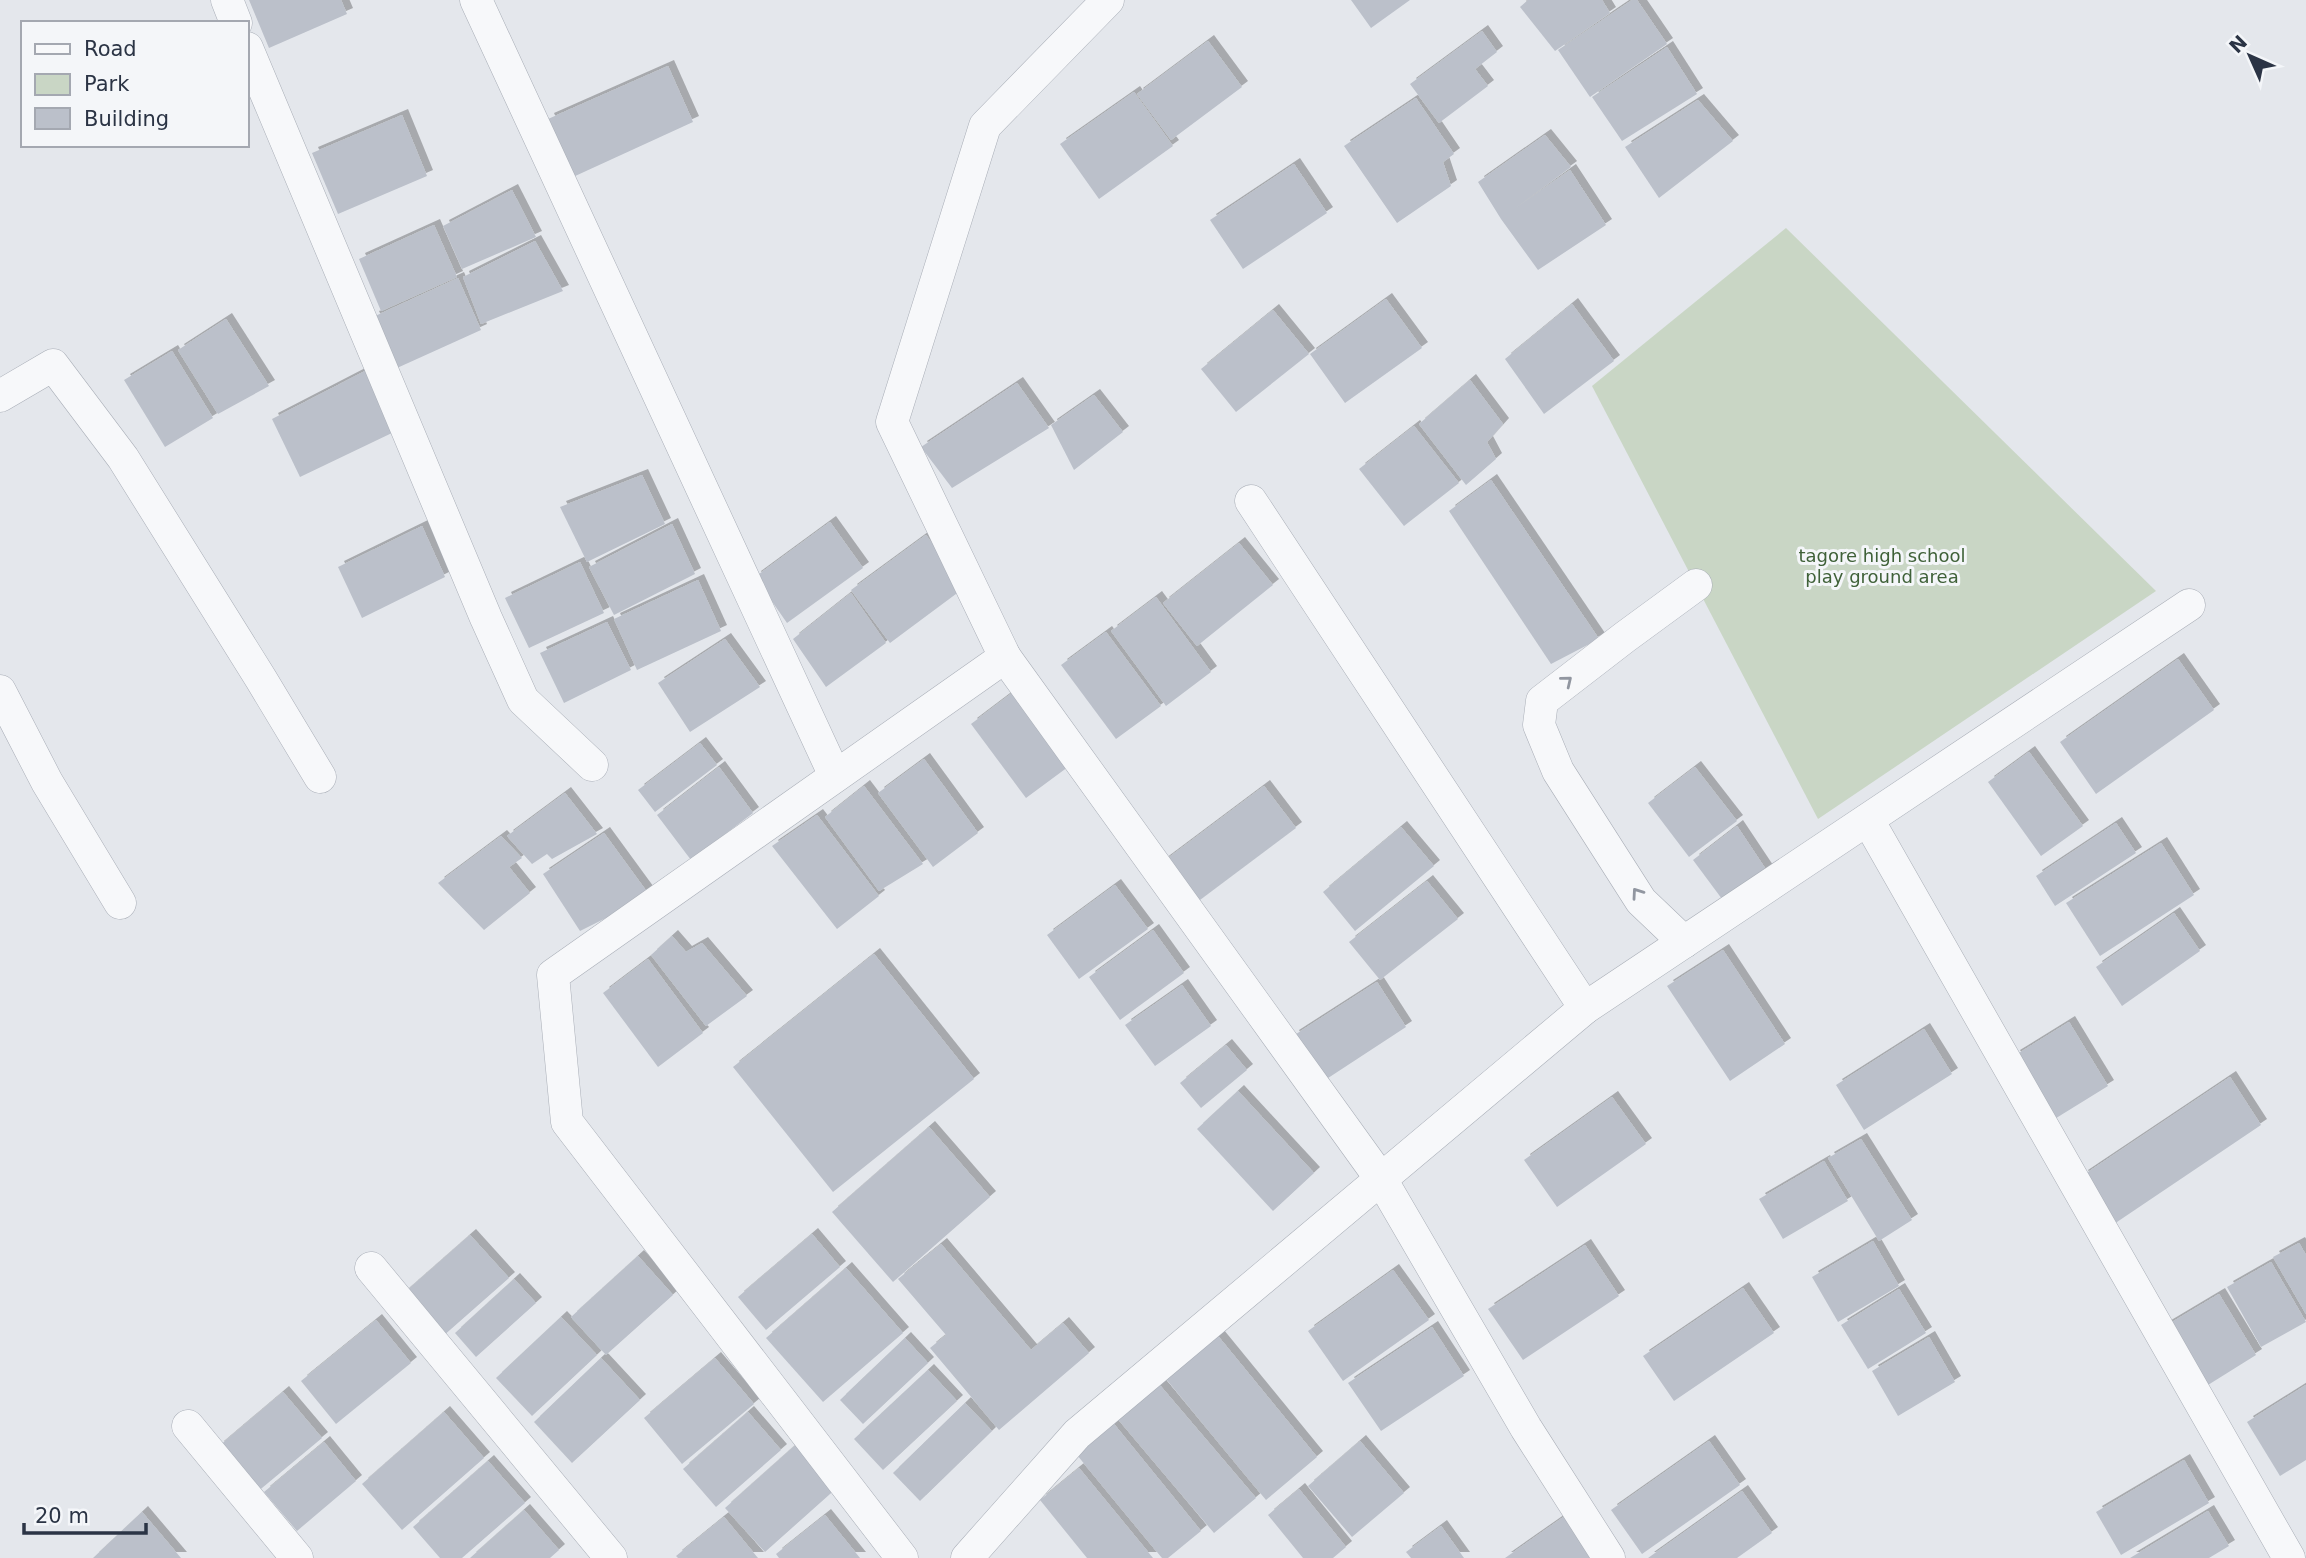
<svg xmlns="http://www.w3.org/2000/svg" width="2306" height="1558" viewBox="0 0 2306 1558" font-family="'DejaVu Sans',sans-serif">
  <defs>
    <filter id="shadow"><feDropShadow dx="6" dy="-6" stdDeviation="0" flood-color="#0004"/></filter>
  </defs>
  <rect width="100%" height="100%" fill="#e4e7ec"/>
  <polygon fill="#c9d6c5" points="1786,228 2156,591 1818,819 1592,386"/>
  <g fill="#bbc0ca" filter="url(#shadow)">
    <polygon points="249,0 341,0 347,14 269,48"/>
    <polygon points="1351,0 1410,0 1371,28"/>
    <polygon points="1528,0 1602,0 1610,13 1555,51 1520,7"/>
    <polygon points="1632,0 1637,0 1667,44 1590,97 1558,50"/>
    <polygon points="1482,31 1497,52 1475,69 1488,86 1439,123 1410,84"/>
    <polygon points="1208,41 1242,87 1171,140 1137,94"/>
    <polygon points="1667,47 1697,94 1622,141 1592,97"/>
    <polygon points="668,66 693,122 573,177 548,119"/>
    <polygon points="1134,92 1173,146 1099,199 1060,144"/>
    <polygon points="1416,98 1454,154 1443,162 1451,186 1397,223 1344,146"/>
    <polygon points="1698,100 1733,141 1659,198 1625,147"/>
    <polygon points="402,115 427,176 338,214 312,153"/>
    <polygon points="1545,135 1571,167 1514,209 1570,170 1606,225 1538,270 1501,219 1478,182"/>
    <polygon points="1294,164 1327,213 1243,269 1210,220"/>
    <polygon points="512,190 536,237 462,269 443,226"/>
    <polygon points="434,225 457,277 381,311 359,259"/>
    <polygon points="535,241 563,291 481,324 463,277"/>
    <polygon points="458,278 481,330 397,368 373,317"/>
    <polygon points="1386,299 1422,348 1345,403 1310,354"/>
    <polygon points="1572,304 1614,361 1544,414 1505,359"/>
    <polygon points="1273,310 1309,354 1236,412 1201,369"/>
    <polygon points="226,319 269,386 218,414 178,350"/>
    <polygon points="172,351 213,418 165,447 124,380"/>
    <polygon points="367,370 394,432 300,477 272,419"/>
    <polygon points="1470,380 1503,424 1487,442 1496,459 1466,485 1419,424"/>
    <polygon points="1017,383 1049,428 952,488 921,447"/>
    <polygon points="1094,395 1123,432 1074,470 1051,425"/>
    <polygon points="1414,426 1459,483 1404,526 1359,469"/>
    <polygon points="642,475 665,524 587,562 560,507"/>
    <polygon points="1491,480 1599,639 1551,664 1449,511"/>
    <polygon points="830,522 863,568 787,623 755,577"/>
    <polygon points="672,524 695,574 614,615 589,567"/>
    <polygon points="422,526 445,577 362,618 338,567"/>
    <polygon points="926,535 964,588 890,643 851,590"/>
    <polygon points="1239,543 1273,585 1197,646 1163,603"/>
    <polygon points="580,562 604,613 529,648 505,598"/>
    <polygon points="698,580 721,631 637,670 614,619"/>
    <polygon points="851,593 886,643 826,687 793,639"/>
    <polygon points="1156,597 1211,672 1166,706 1111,631"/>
    <polygon points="607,622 631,670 564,703 540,653"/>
    <polygon points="1106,632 1161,706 1116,739 1061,665"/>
    <polygon points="725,639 760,687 690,732 658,683"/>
    <polygon points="2178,659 2214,710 2096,794 2060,742"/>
    <polygon points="1016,690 1072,764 1026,798 971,724"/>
    <polygon points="700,743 717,765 655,812 638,790"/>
    <polygon points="2029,752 2083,826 2041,856 1988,782"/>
    <polygon points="924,759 978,833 933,867 878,793"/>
    <polygon points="719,767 753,813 691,860 657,815"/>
    <polygon points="1695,767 1737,821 1689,857 1648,803"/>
    <polygon points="864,786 923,864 879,891 825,817"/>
    <polygon points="1264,786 1296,828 1192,906 1160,864"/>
    <polygon points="565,793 597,834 552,859 547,854 532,864 507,836"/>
    <polygon points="817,815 879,896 837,929 772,846"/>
    <polygon points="2116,823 2136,853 2055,906 2036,876"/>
    <polygon points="1737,826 1767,871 1722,899 1693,860"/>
    <polygon points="1401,827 1434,866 1355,931 1323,892"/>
    <polygon points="604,833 650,896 580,931 543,874"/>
    <polygon points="501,836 522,858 509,867 530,893 484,930 438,883"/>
    <polygon points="2161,843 2194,895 2100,956 2066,903"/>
    <polygon points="1427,881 1458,919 1380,980 1349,942"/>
    <polygon points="1115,885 1148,929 1079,979 1047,935"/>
    <polygon points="2174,913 2200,951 2122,1006 2096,967"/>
    <polygon points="1153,930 1184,973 1120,1020 1089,977"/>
    <polygon points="672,936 686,952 702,943 747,996 706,1026 651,955"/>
    <polygon points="1723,950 1785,1044 1730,1081 1667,986"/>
    <polygon points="874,954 974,1079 833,1192 733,1067"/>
    <polygon points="648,959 703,1033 658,1067 603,993"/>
    <polygon points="1377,982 1406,1027 1322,1082 1293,1036"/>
    <polygon points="1182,985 1211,1026 1155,1066 1125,1025"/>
    <polygon points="2069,1022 2108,1086 2053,1120 2014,1056"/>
    <polygon points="1924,1029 1952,1074 1864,1130 1836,1085"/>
    <polygon points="1226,1045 1247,1070 1201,1108 1180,1083"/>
    <polygon points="2230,1077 2261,1125 2114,1224 2082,1176"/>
    <polygon points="1238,1091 1314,1173 1273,1211 1197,1129"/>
    <polygon points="1612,1097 1646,1144 1557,1207 1524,1160"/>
    <polygon points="929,1127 990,1197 893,1282 832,1212"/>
    <polygon points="1861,1139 1912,1220 1879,1241 1828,1158"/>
    <polygon points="1824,1161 1848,1201 1783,1239 1759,1199"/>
    <polygon points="812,1234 840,1267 766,1330 738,1297"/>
    <polygon points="470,1235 509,1278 442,1337 403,1294"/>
    <polygon points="1873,1241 1899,1286 1838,1322 1812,1277"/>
    <polygon points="2299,1243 2306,1255 2306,1314 2273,1257"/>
    <polygon points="941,1244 1031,1350 1063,1323 1089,1353 999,1430 930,1348 946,1335 898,1279"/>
    <polygon points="1585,1245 1619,1296 1523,1360 1488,1309"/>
    <polygon points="638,1256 673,1295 606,1355 571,1317"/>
    <polygon points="2271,1262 2306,1322 2261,1347 2227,1287"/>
    <polygon points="846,1268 903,1333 823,1402 766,1338"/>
    <polygon points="1393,1270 1429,1320 1343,1381 1308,1331"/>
    <polygon points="514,1279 536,1303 476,1357 455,1333"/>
    <polygon points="1743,1288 1774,1333 1674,1401 1643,1356"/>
    <polygon points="1899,1289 1926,1333 1868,1369 1841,1325"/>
    <polygon points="2219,1294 2256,1355 2200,1390 2162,1328"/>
    <polygon points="561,1317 597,1355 532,1416 496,1378"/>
    <polygon points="376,1320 411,1363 336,1424 301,1381"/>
    <polygon points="1432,1327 1464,1376 1381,1431 1348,1383"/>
    <polygon points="1218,1336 1317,1457 1266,1500 1166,1379"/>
    <polygon points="1929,1337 1955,1382 1898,1416 1872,1371"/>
    <polygon points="905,1338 928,1363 863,1424 840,1400"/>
    <polygon points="601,1358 640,1400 572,1463 534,1422"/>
    <polygon points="715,1358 754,1404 682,1464 644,1418"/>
    <polygon points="928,1370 957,1401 883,1470 854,1439"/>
    <polygon points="1158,1383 1256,1498 1214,1533 1117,1418"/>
    <polygon points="2306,1385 2306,1460 2280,1476 2247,1422"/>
    <polygon points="283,1392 322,1438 256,1493 218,1447"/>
    <polygon points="965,1403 992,1431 920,1501 893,1473"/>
    <polygon points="444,1412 484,1458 402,1530 362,1484"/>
    <polygon points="748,1412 781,1450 716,1507 683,1469"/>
    <polygon points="1114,1424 1201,1531 1168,1558 1162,1558 1077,1455"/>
    <polygon points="1360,1441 1404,1493 1352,1537 1308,1486"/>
    <polygon points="1709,1441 1740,1485 1642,1554 1611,1510"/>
    <polygon points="324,1442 356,1481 297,1531 264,1492"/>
    <polygon points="799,1442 839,1486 765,1552 725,1508"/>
    <polygon points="2184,1460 2209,1503 2121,1555 2096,1512"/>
    <polygon points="488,1461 525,1503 462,1558 440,1558 413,1527"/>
    <polygon points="1079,1468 1153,1558 1087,1558 1040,1500"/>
    <polygon points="1299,1489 1346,1547 1333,1558 1303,1558 1268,1515"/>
    <polygon points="1742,1491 1772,1533 1737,1558 1648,1558"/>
    <polygon points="524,1510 559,1550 550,1558 470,1558"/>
    <polygon points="1572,1511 1604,1558 1505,1558"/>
    <polygon points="2208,1511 2229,1546 2209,1558 2130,1558"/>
    <polygon points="142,1512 181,1558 93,1558"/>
    <polygon points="825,1515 860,1558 779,1558 776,1554"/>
    <polygon points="724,1517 758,1558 678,1558 676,1556"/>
    <polygon points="1441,1526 1464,1558 1411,1558 1406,1552"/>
  </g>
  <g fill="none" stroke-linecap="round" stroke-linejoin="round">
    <defs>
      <g id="street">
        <polyline points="227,0 236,23"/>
        <polyline points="476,0 835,776"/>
        <polyline points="247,48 486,618 523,700 592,765"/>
        <polyline points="0,396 53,365 123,458 261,679 320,777"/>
        <polyline points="1251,501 1585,1008"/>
        <polyline points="1005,657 1381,1179 1526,1428 1609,1558"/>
        <polyline points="0,691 47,782 120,903"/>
        <polyline points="1868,820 2289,1558"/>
        <polyline points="1684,942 1641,901 1558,771 1539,725 1542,701 1625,637 1696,585"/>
        <polyline points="371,1268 611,1558"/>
        <polyline points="188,1426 297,1558"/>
        <polyline points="902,1558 567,1122 553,975 1005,657 892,422 985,126 1108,0"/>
        <polyline points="967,1558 1077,1434 1585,1008 2189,605"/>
      </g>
    </defs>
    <use href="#street" stroke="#a9aeb7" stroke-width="33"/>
    <use href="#street" stroke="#f7f8fa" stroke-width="32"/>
  </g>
  <defs><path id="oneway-chevron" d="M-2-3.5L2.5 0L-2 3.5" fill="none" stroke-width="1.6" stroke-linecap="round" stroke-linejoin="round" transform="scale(1.75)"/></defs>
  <g stroke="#9196a0">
    <use href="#oneway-chevron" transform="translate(1567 681) rotate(-39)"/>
    <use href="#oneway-chevron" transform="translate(1637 893) rotate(-125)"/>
  </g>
  <g text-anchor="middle" stroke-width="6" stroke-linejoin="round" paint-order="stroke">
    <g font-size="18" fill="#3f6138" stroke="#f4f6f9">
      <text x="1882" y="562">tagore high school<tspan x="1882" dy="21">play ground area</tspan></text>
    </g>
  </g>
  <rect x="21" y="21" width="228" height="126" fill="#f4f6f9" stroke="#a4a8b1" stroke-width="2"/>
  <rect x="35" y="44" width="35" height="10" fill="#f7f8fa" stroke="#a4a8b1" stroke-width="2"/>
  <text x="84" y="56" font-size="21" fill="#2b3445">Road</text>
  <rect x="35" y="74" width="35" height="21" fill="#c9d6c5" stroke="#a4a8b1" stroke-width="2"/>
  <text x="84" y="91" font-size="21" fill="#2b3445">Park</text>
  <rect x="35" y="108" width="35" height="21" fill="#bbc0ca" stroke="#a4a8b1" stroke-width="2"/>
  <text x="84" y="126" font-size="21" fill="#2b3445">Building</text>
  <g transform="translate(2250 56) rotate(315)" stroke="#f4f6f9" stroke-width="5" paint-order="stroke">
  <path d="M0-5L12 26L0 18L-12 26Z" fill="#2b3445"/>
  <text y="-10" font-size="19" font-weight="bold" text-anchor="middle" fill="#2b3445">N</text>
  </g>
  <path d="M24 1523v10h122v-10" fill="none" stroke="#2b3445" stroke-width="3.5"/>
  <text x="35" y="1523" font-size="21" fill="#2b3445" stroke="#f4f6f9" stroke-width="5" paint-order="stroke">20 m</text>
</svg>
